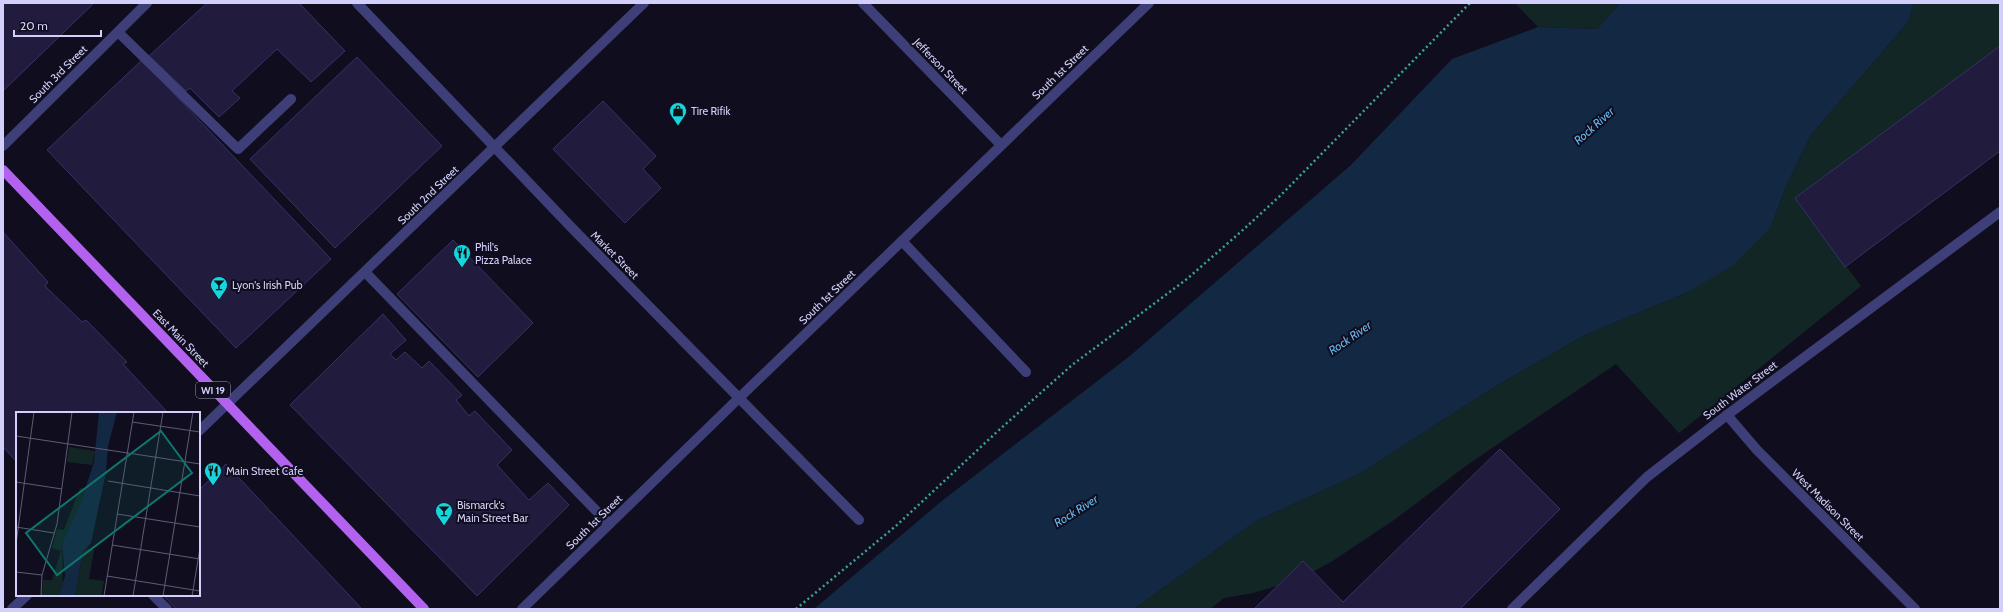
<svg xmlns="http://www.w3.org/2000/svg" width="2003" height="612" viewBox="0 0 2003 612" font-family="Cabin,sans-serif">
  <rect width="100%" height="100%" fill="#100e1e"/>
  <g fill="#122725">
    <polygon points="1515,3 1620,3 1597,29 1538,27"/>
    <polygon points="1914,3 2000,3 2000,46 1795,198 1861,286 1679,433 1616,364 1467,465 1394,520 1331,562 1297,580 1253,593 1224,598 1210,609 1134,609 1256,521 1361,473 1491,389 1583,336 1688,292 1771,227 1786,186 1811,135 1908,22"/>
  </g>
  <polygon fill="#132842" points="1620,3 1914,3 1908,22 1811,135 1786,186 1771,227 1732,266 1688,292 1583,336 1491,389 1361,473 1256,521 1134,609 814,609 943,500 1131,355 1262,242 1351,165 1452,59 1538,27 1597,29"/>
  <g fill="#211c3d" stroke="#383166">
    <polygon points="3,3 94,3 3,91"/>
    <polygon points="207,3 299,3 345,51 311,82 277,49 232,91 240,98 219,117 190,88 186,91 149,56"/>
    <polygon points="2000,46 2000,151 1845,267 1795,198"/>
    <polygon points="357,57 442,146 335,248 250,159"/>
    <polygon points="142,60 331,259 236,348 47,150"/>
    <polygon points="603,101 656,156 643,169 661,188 625,223 553,149"/>
    <polygon points="3,232 48,282 45,286 82,322 86,320 127,362 123,364 168,413 17,413 17,462 3,447"/>
    <polygon points="453,240 533,323 478,377 397,294"/>
    <polygon points="383,314 406,340 390,354 396,360 405,352 422,368 429,361 462,395 456,400 469,416 475,411 512,450 497,465 529,500 548,483 569,505 477,596 290,405"/>
    <polygon points="1500,449 1560,509 1460,609 1254,609 1303,561 1343,602"/>
    <polygon points="226,464 362,609 176,609 163,595 199,595 199,490"/>
  </g>
  <g fill="none" stroke-linecap="round" stroke-linejoin="round">
    <polyline stroke="#39a599" stroke-width="2.5" stroke-dasharray="2 3" stroke-linecap="butt" points="796,609 897,525 999,430 1072,365 1187,279 1244,229 1281,195 1470,3"/>
    <g stroke="#3e3f78" stroke-width="10">
      <polyline points="357,3 571,227 859,520"/>
      <polyline points="863,3 1001,145"/>
      <polyline points="118,32 238,149 291,99"/>
      <polyline points="3,146 147,3"/>
      <polyline points="902,241 1026,372"/>
      <polyline points="365,272 609,524"/>
      <polyline points="1727,415 1757,450 1915,609"/>
      <polyline points="199,431 644,3"/>
      <polyline points="153,595 167,609"/>
      <polyline points="12,609 27,595"/>
      <polyline points="522,609 739,398 1149,3"/>
      <polyline points="1512,609 1647,477 1727,415 2000,212"/>
    </g>
    <polyline stroke="#b362ef" stroke-width="10" points="3,170 424,609"/>
  </g>
  <defs>
    <symbol id="shop-pin" viewBox="-11 -11 22 30"><path d="M0 17L-7.5 6A9.5 9.5 0 1 1 7.5 6Z" fill="#17d5df" stroke="#100e1e"/><path d="M-5-2.5h2.3a2.7 3.5 0 0 1 5.4 0H5L5.5 6h-11ZM-1.5-2.5h3a1.5 2.3 0 0 0-3 0Z" fill="#111"/></symbol>
    <symbol id="restaurant-pin" viewBox="-11 -11 22 30"><path d="M0 17L-7.5 6A9.5 9.5 0 1 1 7.5 6Z" fill="#17d5df" stroke="#100e1e"/><path d="M-5-6h1v4h1v-4h1v4h1v-4h1v5L-1.5 .5V6h-2V.5L-5-1ZM5-6V6H3V1.5H1.5Q1.5-4 5-6Z" fill="#111"/></symbol>
    <symbol id="bar-pin" viewBox="-11 -11 22 30"><path d="M0 17L-7.5 6A9.5 9.5 0 1 1 7.5 6Z" fill="#17d5df" stroke="#100e1e"/><path d="M-6-5H6L.8 .8V4.5H3.5V6h-7V4.5H-.8V.8Z" fill="#111"/></symbol>
  </defs>
  <g fill-rule="evenodd">
    <use href="#shop-pin" x="668" y="101" width="20" height="27"/>
    <use href="#restaurant-pin" x="452" y="243" width="20" height="27"/>
    <use href="#bar-pin" x="209" y="275" width="20" height="27"/>
    <use href="#restaurant-pin" x="203" y="461" width="20" height="27"/>
    <use href="#bar-pin" x="434" y="501" width="20" height="27"/>
  </g>
  <g text-anchor="middle" stroke-width="4" stroke-linejoin="round" paint-order="stroke">
    <rect fill="#100e1e" stroke="#9896b8" stroke-width="1" x="196" y="382" width="34" height="16" rx="3"/>
    <g font-size="10" font-weight="bold" fill="#d2d0fa">
      <text x="213" y="394">WI 19</text>
    </g>
    <g font-size="11" fill="#d2d0fa" stroke="#100e1e">
      <text transform="translate(941 66) rotate(46)" y="4">Jefferson Street</text>
      <text transform="translate(1060 72) rotate(-44)" y="4">South 1st Street</text>
      <text transform="translate(58 74) rotate(-45)" y="4">South 3rd Street</text>
      <text transform="translate(428 195) rotate(-44)" y="4">South 2nd Street</text>
      <text transform="translate(615 255) rotate(45)" y="4">Market Street</text>
      <text transform="translate(827 297) rotate(-44)" y="4">South 1st Street</text>
      <text transform="translate(181 338) rotate(46)" y="4">East Main Street</text>
      <text transform="translate(1740 390) rotate(-37)" y="4">South Water Street</text>
      <text transform="translate(1828 505) rotate(45)" y="4">West Madison Street</text>
      <text transform="translate(594 522) rotate(-44)" y="4">South 1st Street</text>
    </g>
    <g font-size="11" fill="#d2d0fa" stroke="#100e1e" text-anchor="start">
      <text x="691" y="115">Tire Rifik</text>
      <text x="475" y="251">Phil's<tspan x="475" dy="13">Pizza Palace</tspan></text>
      <text x="232" y="289">Lyon's Irish Pub</text>
      <text x="226" y="475">Main Street Cafe</text>
      <text x="457" y="509">Bismarck's<tspan x="457" dy="13">Main Street Bar</tspan></text>
    </g>
    <g font-size="12" font-style="italic" fill="#68b8f0" stroke="#100e1e">
      <text transform="translate(1594 126) rotate(-42)" y="4">Rock River</text>
      <text transform="translate(1350 338) rotate(-35)" y="4">Rock River</text>
      <text transform="translate(1076 511) rotate(-32)" y="4">Rock River</text>
    </g>
  </g>
  <g transform="translate(16 412)">
    <rect width="184" height="184" fill="#100e1e"/>
    <path d="M53,35l26,4 -3,14 -25,-3zM64,76l5,1 -4,13 -19,41 1,40 -4,13h-17l1,-16h9l9,-29 -9,-3 5,-19 7,1zM71,137l7,1 -5,29 15,2 -3,15h-26l8,-44z" fill="#122725"/>
    <path d="M83,0h18l-9,34 -2,26 -15,71 -8,9 -8,44h-16l6,-20 -3,-33 19,-41 13,-40z" fill="#132842"/>
    <path fill="none" stroke="#5e5c76" stroke-width="1" d="M116,10l68,10M0,24l184,28M92,69l92,15M0,70l46,7M101,102l83,13M0,115l38,6M0,132l18,-132M96,133l88,14M0,160l26,3M91,164l93,15M25,184l1,-21 15,-51 15,-112M88,184l30,-184M117,184l30,-184M147,184l30,-184M176,184l8,-48"/>
    <path fill="#0f766e" fill-opacity="0.15" stroke="#0f766e" stroke-width="2" d="M145,19l31,42 -135,102 -31,-42z"/>
    <rect width="184" height="184" fill="none" stroke="#d2d0fa" stroke-width="2"/>
  </g>
  <rect width="2003" height="612" fill="none" stroke="#d2d0fa" stroke-width="8"/>
  <path d="M14 30v6h87v-6" fill="none" stroke="#d2d0fa" stroke-width="2"/>
  <text x="20" y="30" font-size="12" fill="#d2d0fa" stroke="#100e1e" stroke-width="3" paint-order="stroke">20 m</text>
</svg>
